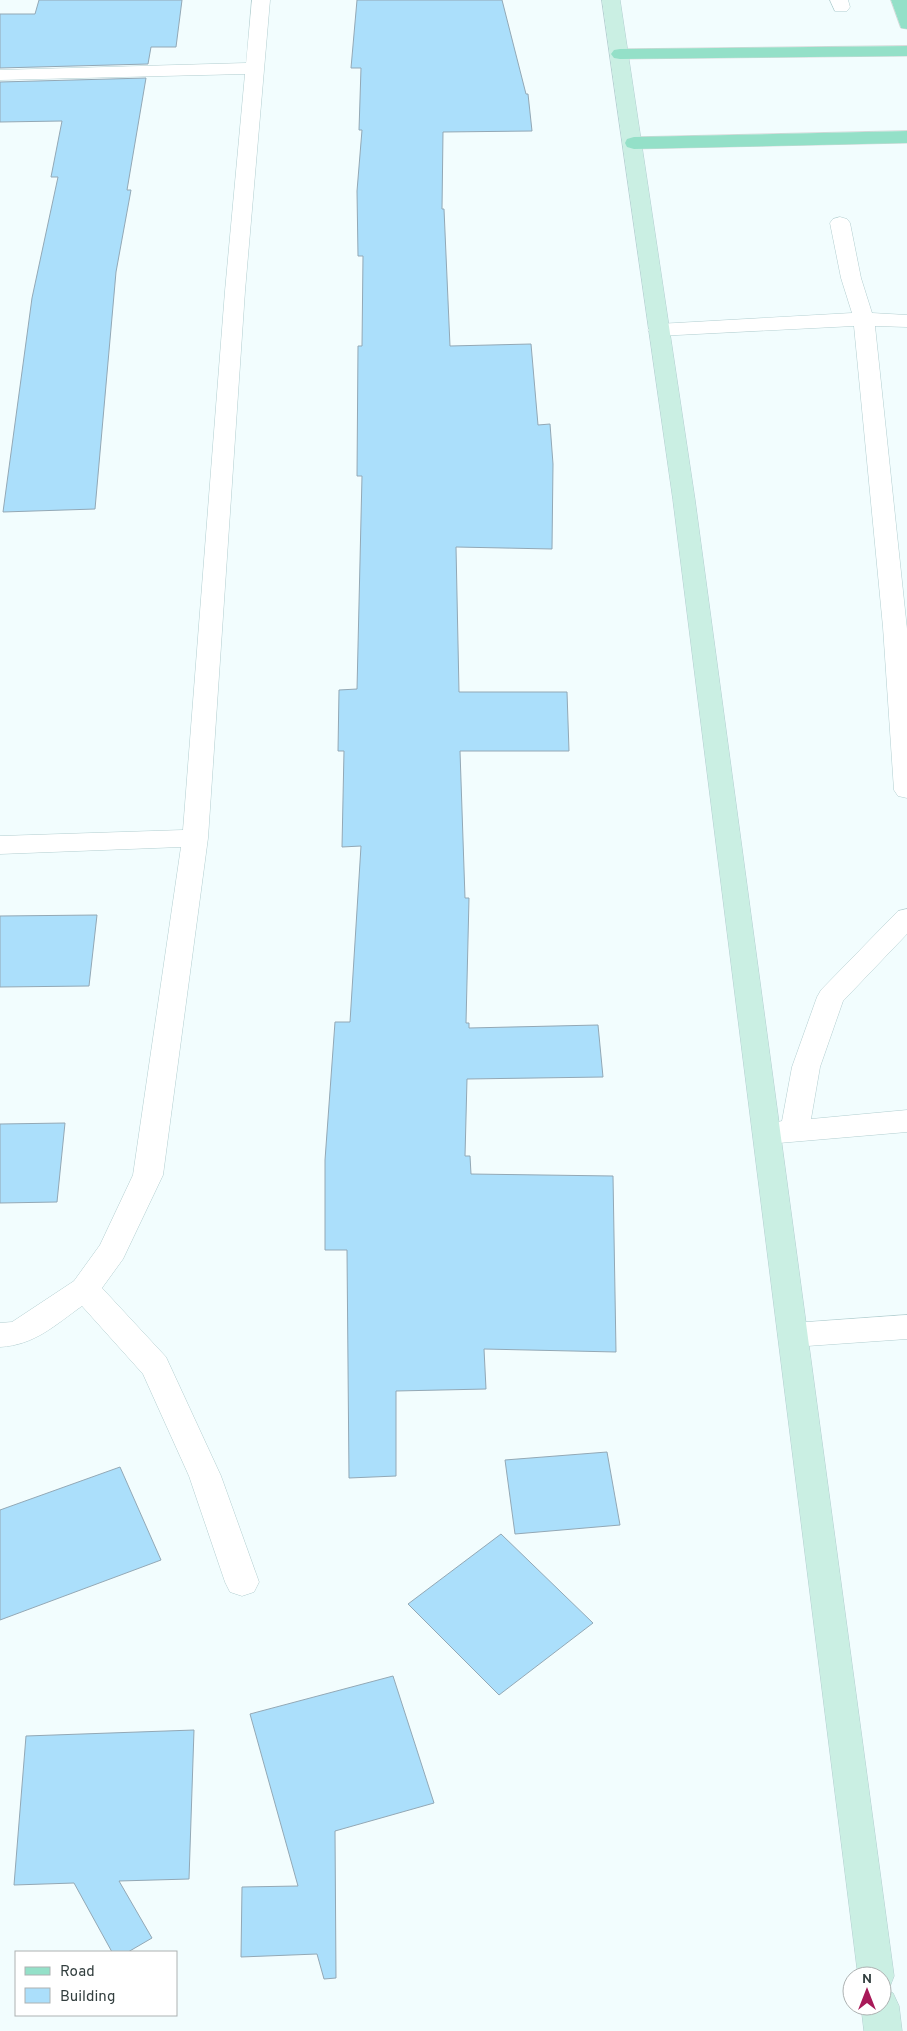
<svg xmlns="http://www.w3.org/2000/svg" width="907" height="2031" viewBox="0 0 907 2031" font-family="Overpass,sans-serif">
  <rect width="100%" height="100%" fill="#f2fdfe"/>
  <g fill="#abdffb" stroke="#93a8b5">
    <polygon points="39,0 182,0 176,47 151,47 148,64 0,68 0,14 35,14"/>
    <polygon points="357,0 502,0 526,94 528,94 532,131 443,132 442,209 444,209 450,346 531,344 538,425 550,424 553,464 552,549 456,547 459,692 567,692 569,751 460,751 465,898 469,898 466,1023 469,1023 469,1028 598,1025 603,1077 467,1079 465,1156 470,1156 471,1174 613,1176 616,1352 484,1349 486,1389 396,1391 396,1476 349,1478 347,1250 325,1250 325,1160 335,1022 350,1022 361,846 342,847 344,751 338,751 339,690 357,689 362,476 357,476 358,346 362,346 363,256 358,256 357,191 362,130 359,130 361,68 351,68"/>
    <polygon points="146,78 127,190 131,190 116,272 95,509 3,512 32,298 58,177 51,177 62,121 0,122 0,82"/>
    <polygon points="97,915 89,986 0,987 0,916"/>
    <polygon points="65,1123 57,1202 0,1203 0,1124"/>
    <polygon points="607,1452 620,1525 515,1534 505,1460"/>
    <polygon points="120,1467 161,1560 0,1620 0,1510"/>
    <polygon points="501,1534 593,1623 499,1695 408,1604"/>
    <polygon points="393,1676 434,1803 335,1831 336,1978 324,1979 317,1954 241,1957 242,1887 298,1886 250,1714"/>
    <polygon points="194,1730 189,1879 119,1881 152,1938 128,1952 112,1952 74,1883 14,1885 26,1736"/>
  </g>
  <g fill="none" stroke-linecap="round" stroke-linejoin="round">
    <defs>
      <g id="lane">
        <polygon points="830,0 848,0 850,7 847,11 835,11"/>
        <polygon points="840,217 847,219 850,223 861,278 872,313 907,315 907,327 875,326 907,629 907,798 898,796 894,790 883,627 854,326 658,336 651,334 648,330 651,326 658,324 852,313 841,278 830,223 833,219"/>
        <polygon points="907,909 907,934 843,1001 820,1067 811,1119 907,1110 907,1132 779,1143 769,1140 765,1132 769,1124 782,1121 792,1067 817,997 821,990 898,911"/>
        <polygon points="907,1315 907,1339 793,1347 782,1344 778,1335 782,1326 793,1323"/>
      </g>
      <path id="street" d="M252,0h18l-25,291 -37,547 -45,337 -40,84 -21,29 64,69 55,119 38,106 -5,10 -12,4 -12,-4 -5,-10 -36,-106 -46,-102 -61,-68c-27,19 -47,39 -82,41v-24l12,-1 62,-41 26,-36 33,-70 48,-328 -181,7v-18l183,-6 42,-539 20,-217 -245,6v-10l246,-7z"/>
      <polygon id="secondary" points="602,0 620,0 695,500 894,1976 889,1989 886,1990 893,1993 899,2006 902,2031 864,2031 861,2006 882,2006 882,1976 858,1976 673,500"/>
      <g id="primary">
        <polygon points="891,0 907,0 907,29 901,28"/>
        <polygon points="907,46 907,56 620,59 614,58 611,54 614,50 620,49"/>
        <polygon points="907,131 907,143 634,149 627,147 625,143 627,139 634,137"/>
      </g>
    </defs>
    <use href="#lane" stroke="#b2ced0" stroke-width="1"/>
    <use href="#street" stroke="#b2ced0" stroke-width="1"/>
    <use href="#secondary" stroke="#b2ced0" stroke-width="1"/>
    <use href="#primary" stroke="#d6d9d9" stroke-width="1"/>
    <use href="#lane" fill="#fff" fill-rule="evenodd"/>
    <use href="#street" fill="#fff" fill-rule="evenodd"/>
    <use href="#secondary" fill="#caefe3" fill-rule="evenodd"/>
    <use href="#primary" fill="#94e0c8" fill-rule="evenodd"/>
  </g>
  <rect x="15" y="1951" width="162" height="65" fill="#ffffff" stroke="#adb2b2"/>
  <rect x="25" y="1967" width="25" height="8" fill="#94e0c8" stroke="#adb2b2"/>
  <text x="60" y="1976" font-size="15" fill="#333f3f">Road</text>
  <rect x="25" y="1988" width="25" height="15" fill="#abdffb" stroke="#adb2b2"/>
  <text x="60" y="2001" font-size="15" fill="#333f3f">Building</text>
  <g transform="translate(867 1991)"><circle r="24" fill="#ffffff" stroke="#adb2b2"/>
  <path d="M0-4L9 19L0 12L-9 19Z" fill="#a81958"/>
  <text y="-8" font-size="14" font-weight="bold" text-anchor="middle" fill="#333f3f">N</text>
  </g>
</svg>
